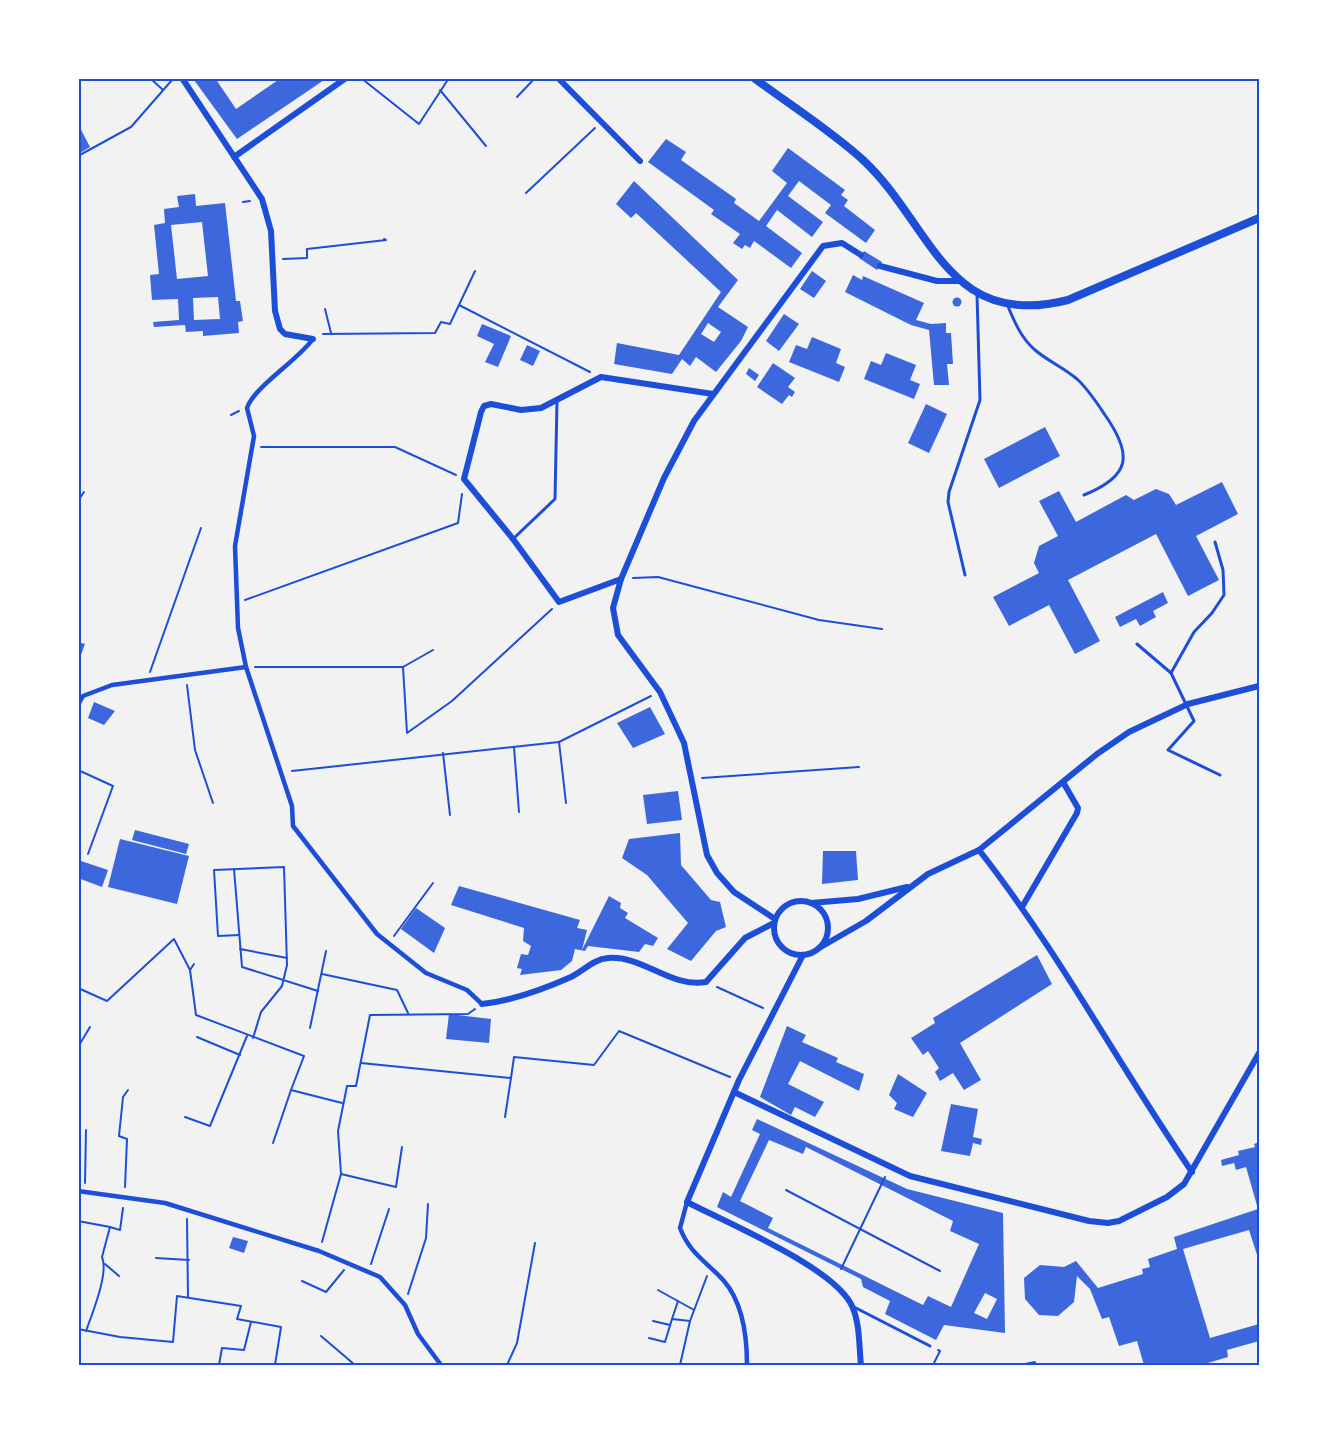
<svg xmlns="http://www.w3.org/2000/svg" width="1337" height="1443" viewBox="0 0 1337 1443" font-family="Roboto,sans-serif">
  <rect width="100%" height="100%" fill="#f2f2f2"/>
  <g fill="#3d67dc" fill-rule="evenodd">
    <polygon points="197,78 215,78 236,109 281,78 327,78 237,139 194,80"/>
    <polygon points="78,124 90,147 78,154"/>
    <polygon points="666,139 686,152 681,160 736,199 734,203 759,221 787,183 772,171 788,148 845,190 841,195 848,200 844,206 875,230 866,243 825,213 831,205 799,181 788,196 823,222 812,237 777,210 766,226 802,253 791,268 754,241 750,248 745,245 742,249 733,243 740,234 711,214 714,210 648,162"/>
    <path d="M634,181l104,99 -20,27 30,20 -7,14 -25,31 -20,-15 -6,9 -8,-7 -10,15 -58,-10 3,-21 62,12 42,-63 -85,-79 -5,5 -15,-14zM708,323l13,9 -7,10 -13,-8z"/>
    <path d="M195,194l1,12 29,-3 11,98h4l3,20 -5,1 1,11 -36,3v-5l-17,1 -1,-7 -31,2 -1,-5 26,-2 -1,-21 -26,1 -2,-25 9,-1 -5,-49 11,-2 -1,-14 15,-2 -2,-11zM202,222l6,54 -31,3 -6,-54zM218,297l2,22 -26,1 -1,-22z"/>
    <polygon points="864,251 882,262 877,270 859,258"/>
    <polygon points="812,271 826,281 814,298 800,289"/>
    <polygon points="853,275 862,280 863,276 924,303 916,320 931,324 946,323 946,333 951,333 953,364 947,364 949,385 934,385 929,330 911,325 845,292"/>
    <circle cx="957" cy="302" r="4.5"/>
    <polygon points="784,314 799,324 779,351 766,341"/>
    <polygon points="482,324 511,336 498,367 485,362 494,344 477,336"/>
    <polygon points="812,337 841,349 836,363 845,367 839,382 789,362 796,345 807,349"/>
    <polygon points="527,345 540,351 533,366 520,360"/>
    <polygon points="886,353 916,365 910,380 920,384 914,399 864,379 871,361 881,365"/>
    <polygon points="773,363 795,378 788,387 795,392 792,397 789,395 782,404 757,387"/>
    <polygon points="749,368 759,375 755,381 746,374"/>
    <polygon points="926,404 947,414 929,453 908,443"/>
    <polygon points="1045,427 1060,456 999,488 984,459"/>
    <polygon points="1222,482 1238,514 1196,536 1219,580 1188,596 1156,534 1068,580 1100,641 1075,654 1049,605 1009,626 993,597 1039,573 1034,563 1039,546 1058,536 1039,501 1059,491 1076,522 1126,495 1134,500 1156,489 1169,494 1176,505"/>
    <polygon points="1163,592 1168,603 1153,611 1156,617 1140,626 1136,619 1120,627 1115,617"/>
    <polygon points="78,642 85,644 78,663"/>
    <polygon points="94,702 115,711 104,725 88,718"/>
    <polygon points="650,707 665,734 633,748 617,723"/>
    <polygon points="678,791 682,820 647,824 643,795"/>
    <polygon points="135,830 189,844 186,854 132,840"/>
    <polygon points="680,833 681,865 711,900 720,902 726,927 716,931 691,961 667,949 688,923 647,875 622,858 629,839"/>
    <polygon points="120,839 189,856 177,904 108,887"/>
    <polygon points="823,851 856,851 858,880 822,884"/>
    <polygon points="78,860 108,870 102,887 78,878"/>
    <polygon points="459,886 580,920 577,928 587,930 582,950 609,896 621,903 620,908 628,913 625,918 658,938 653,946 645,944 639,952 588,946 585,951 575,949 572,961 561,970 520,975 522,969 517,968 521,954 528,955 531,946 523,941 524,928 451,905"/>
    <polygon points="416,908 445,928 434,953 401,929"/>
    <polygon points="1037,955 1052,984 960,1043 981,1080 964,1090 953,1073 940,1081 935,1072 939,1068 928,1051 923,1055 911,1038 935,1023 933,1018"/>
    <polygon points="449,1014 491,1019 489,1043 446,1039"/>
    <polygon points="787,1026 806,1035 802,1042 838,1058 836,1062 864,1074 859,1091 800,1061 788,1084 824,1102 815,1117 795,1107 791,1115 760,1097"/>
    <polygon points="898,1074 927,1093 913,1117 894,1109 897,1103 889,1095"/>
    <polygon points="951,1104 978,1109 973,1137 982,1139 981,1145 973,1143 970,1156 941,1151"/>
    <path d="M757,1119l150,70 96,24 2,120 -61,-8 -8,15 -51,-26 5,-13 -27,-14 -2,-8 -144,-72 6,-15 8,5 29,-63 -8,-4zM769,1140l34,14 3,-7 147,74 -3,10 29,13 -28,63 -23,-11 -5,9 -155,-77 5,-10 -33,-17zM985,1293l12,6 -10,20 -13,-6z"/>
    <polygon points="1259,1142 1259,1261 1249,1230 1183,1249 1210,1338 1259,1324 1259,1341 1227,1350 1228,1357 1201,1365 1144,1365 1137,1341 1119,1346 1109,1317 1102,1319 1090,1289 1077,1276 1074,1302 1058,1316 1039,1315 1025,1299 1024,1278 1040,1265 1064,1267 1076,1261 1098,1288 1143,1274 1142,1269 1150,1267 1148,1259 1177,1249 1174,1237 1258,1209 1246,1167 1236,1170 1234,1163 1222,1166 1221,1160 1239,1155 1238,1151 1255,1147 1254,1144"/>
    <polygon points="233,1237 248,1241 244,1253 229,1248"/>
  </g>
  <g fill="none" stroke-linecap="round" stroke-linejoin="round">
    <g stroke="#1d4ed8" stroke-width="2">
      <polyline points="150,78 163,90"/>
      <polyline points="361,78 419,124 449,78"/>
      <polyline points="440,90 486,146"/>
      <polyline points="517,97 535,78"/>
      <polyline points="78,156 131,127 172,80"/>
      <polyline points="526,193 595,128"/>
      <polyline points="243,202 250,201"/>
      <polyline points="78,214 80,219 78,221"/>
      <polyline points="283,259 307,258 307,249 386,240 384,239"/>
      <polyline points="459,305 590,372"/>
      <polyline points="325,309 331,333"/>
      <polyline points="323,334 435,333 441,322 450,324 475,271"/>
      <polyline points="231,415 239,411"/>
      <polyline points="261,447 395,447 456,475"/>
      <polyline points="78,501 84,492"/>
      <polyline points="633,578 658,577 819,620 882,629"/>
      <polyline points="245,600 458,523 462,494"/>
      <polyline points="255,667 403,667 407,733 452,701 552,609"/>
      <polyline points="403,667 433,650"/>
      <polyline points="150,672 201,528"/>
      <polyline points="187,685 195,750 213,803"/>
      <polyline points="559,742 566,803"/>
      <polyline points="514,747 519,812"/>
      <polyline points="443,753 450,815"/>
      <polyline points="78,770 113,786 88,854"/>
      <polyline points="292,771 559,742 651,696"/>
      <polyline points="702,778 859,767"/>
      <polyline points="234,869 242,967 318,991"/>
      <polyline points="239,935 218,936 214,870 284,867 287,965 282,986 261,1012 253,1038"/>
      <polyline points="394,936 433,883"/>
      <polyline points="240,949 287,958"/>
      <polyline points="190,970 194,964"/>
      <polyline points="322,974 397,990 408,1013"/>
      <polyline points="717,987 763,1008"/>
      <polyline points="78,988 107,1001 174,939 190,970 196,1015 304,1056 291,1090 342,1103"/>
      <polyline points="310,1028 326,951"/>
      <polyline points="197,1037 240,1055"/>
      <polyline points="78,1047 90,1027"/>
      <polyline points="361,1063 511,1078 514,1057 594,1065 619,1031 730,1077"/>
      <polyline points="185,1117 210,1126 247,1036"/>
      <polyline points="505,1117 511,1078"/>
      <polyline points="273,1143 291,1090"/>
      <polyline points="341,1174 396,1187 402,1147"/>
      <polyline points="85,1183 86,1130"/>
      <polyline points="125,1187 127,1139 119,1136 123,1097 128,1090"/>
      <polyline points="786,1190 940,1271"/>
      <polyline points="187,1219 188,1297"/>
      <polyline points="78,1221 110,1227"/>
      <polyline points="322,1242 341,1174 338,1131 347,1086 356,1086 370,1015 468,1014 475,1009"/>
      <polyline points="156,1258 189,1260"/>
      <polyline points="105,1264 119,1276"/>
      <polyline points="371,1264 389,1209"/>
      <polyline points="841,1269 885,1177"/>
      <polyline points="302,1281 326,1292 344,1270"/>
      <polyline points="658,1290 694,1310"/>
      <polyline points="408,1294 426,1238 428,1204"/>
      <polyline points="672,1319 678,1301"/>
      <polyline points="653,1321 670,1325"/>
      <polyline points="78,1329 120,1337 173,1342 177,1296 241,1306 237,1319 281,1327 275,1365"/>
      <path d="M86,1331c6,-17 23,-58 16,-74l8,-30 10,3 3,-22"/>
      <polyline points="321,1336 355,1365"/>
      <polyline points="649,1338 665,1342 672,1319 690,1321"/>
      <polyline points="219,1365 222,1348 244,1350 251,1322"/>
      <polyline points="507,1365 517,1343 535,1243"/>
      <polyline points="680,1365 690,1321 707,1276"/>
      <polyline points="933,1365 940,1351 938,1350"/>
      <polyline points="1020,1365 1035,1362"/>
    </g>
    <g stroke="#1d4ed8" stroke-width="3">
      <path d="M1007,304c7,17 14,34 28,46 13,11 29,18 42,29 11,10 20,24 28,36 28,40 26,61 -21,80"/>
      <polyline points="513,539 555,499 557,401"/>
      <polyline points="965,575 948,502 949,492 980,400 977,294"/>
      <polyline points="1137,644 1171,673 1194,721 1168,750 1220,775"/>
      <polyline points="1171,673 1194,632 1212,613 1224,595 1223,570 1215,542"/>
      <polyline points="854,1307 930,1346"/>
    </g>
    <g stroke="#1d4ed8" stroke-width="4.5">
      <path d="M313,339c-16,22 -59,48 -66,69l7,28 -19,110 3,82 8,39 46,139 1,20 84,108 49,39 41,17 15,14"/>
      <polyline points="78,705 83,696 112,685 246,667"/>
      <polyline points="78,1191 165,1203 319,1251 380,1277 405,1305 418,1334 441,1365"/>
      <path d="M687,1202l-7,26c10,26 26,33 44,53 19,22 23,56 23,84"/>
    </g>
    <g stroke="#1d4ed8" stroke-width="6">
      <polyline points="182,78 262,199 271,231 275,311 280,329 285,334 313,339"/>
      <polyline points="558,78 640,161"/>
      <polyline points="234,157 346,78"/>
      <polyline points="880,266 937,281 960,281"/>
      <polyline points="621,579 559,602 513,539 464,479 481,412 484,406 491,404 521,410 541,408 601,377 713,394"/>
      <path d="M979,850c80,102 140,216 213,322"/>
      <circle cx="801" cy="928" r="27"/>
      <polyline points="811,903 858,899 907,887"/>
      <polyline points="1022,907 1077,813 1078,808 1063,782"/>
      <polyline points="775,919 734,892 717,873 707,855 684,743 660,692 618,635 613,608 621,579 664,478 694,421 823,246 842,243 861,255"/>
      <polyline points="819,948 866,921 928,874 979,850 1097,754 1129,732 1188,704 1259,686"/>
      <path d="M803,955l-64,125 -52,122c40,21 147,65 165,104 8,17 7,41 9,59"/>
      <path d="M482,1004c29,-3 62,-15 89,-27 12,-6 23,-18 37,-19 35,-3 62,30 98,24l39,-44 29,-15"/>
      <polyline points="734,1092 910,1176 1089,1221 1108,1223 1119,1221 1167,1197 1184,1184 1259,1053"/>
    </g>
    <path stroke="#1d4ed8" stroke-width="8" d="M754,78c36,27 76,52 109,82 69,64 83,171 205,140l191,-82"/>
  </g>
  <rect width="1337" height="1443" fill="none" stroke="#ffffff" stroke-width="159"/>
  <rect x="80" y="80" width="1178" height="1284" fill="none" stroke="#1d4ed8" stroke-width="2"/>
</svg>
